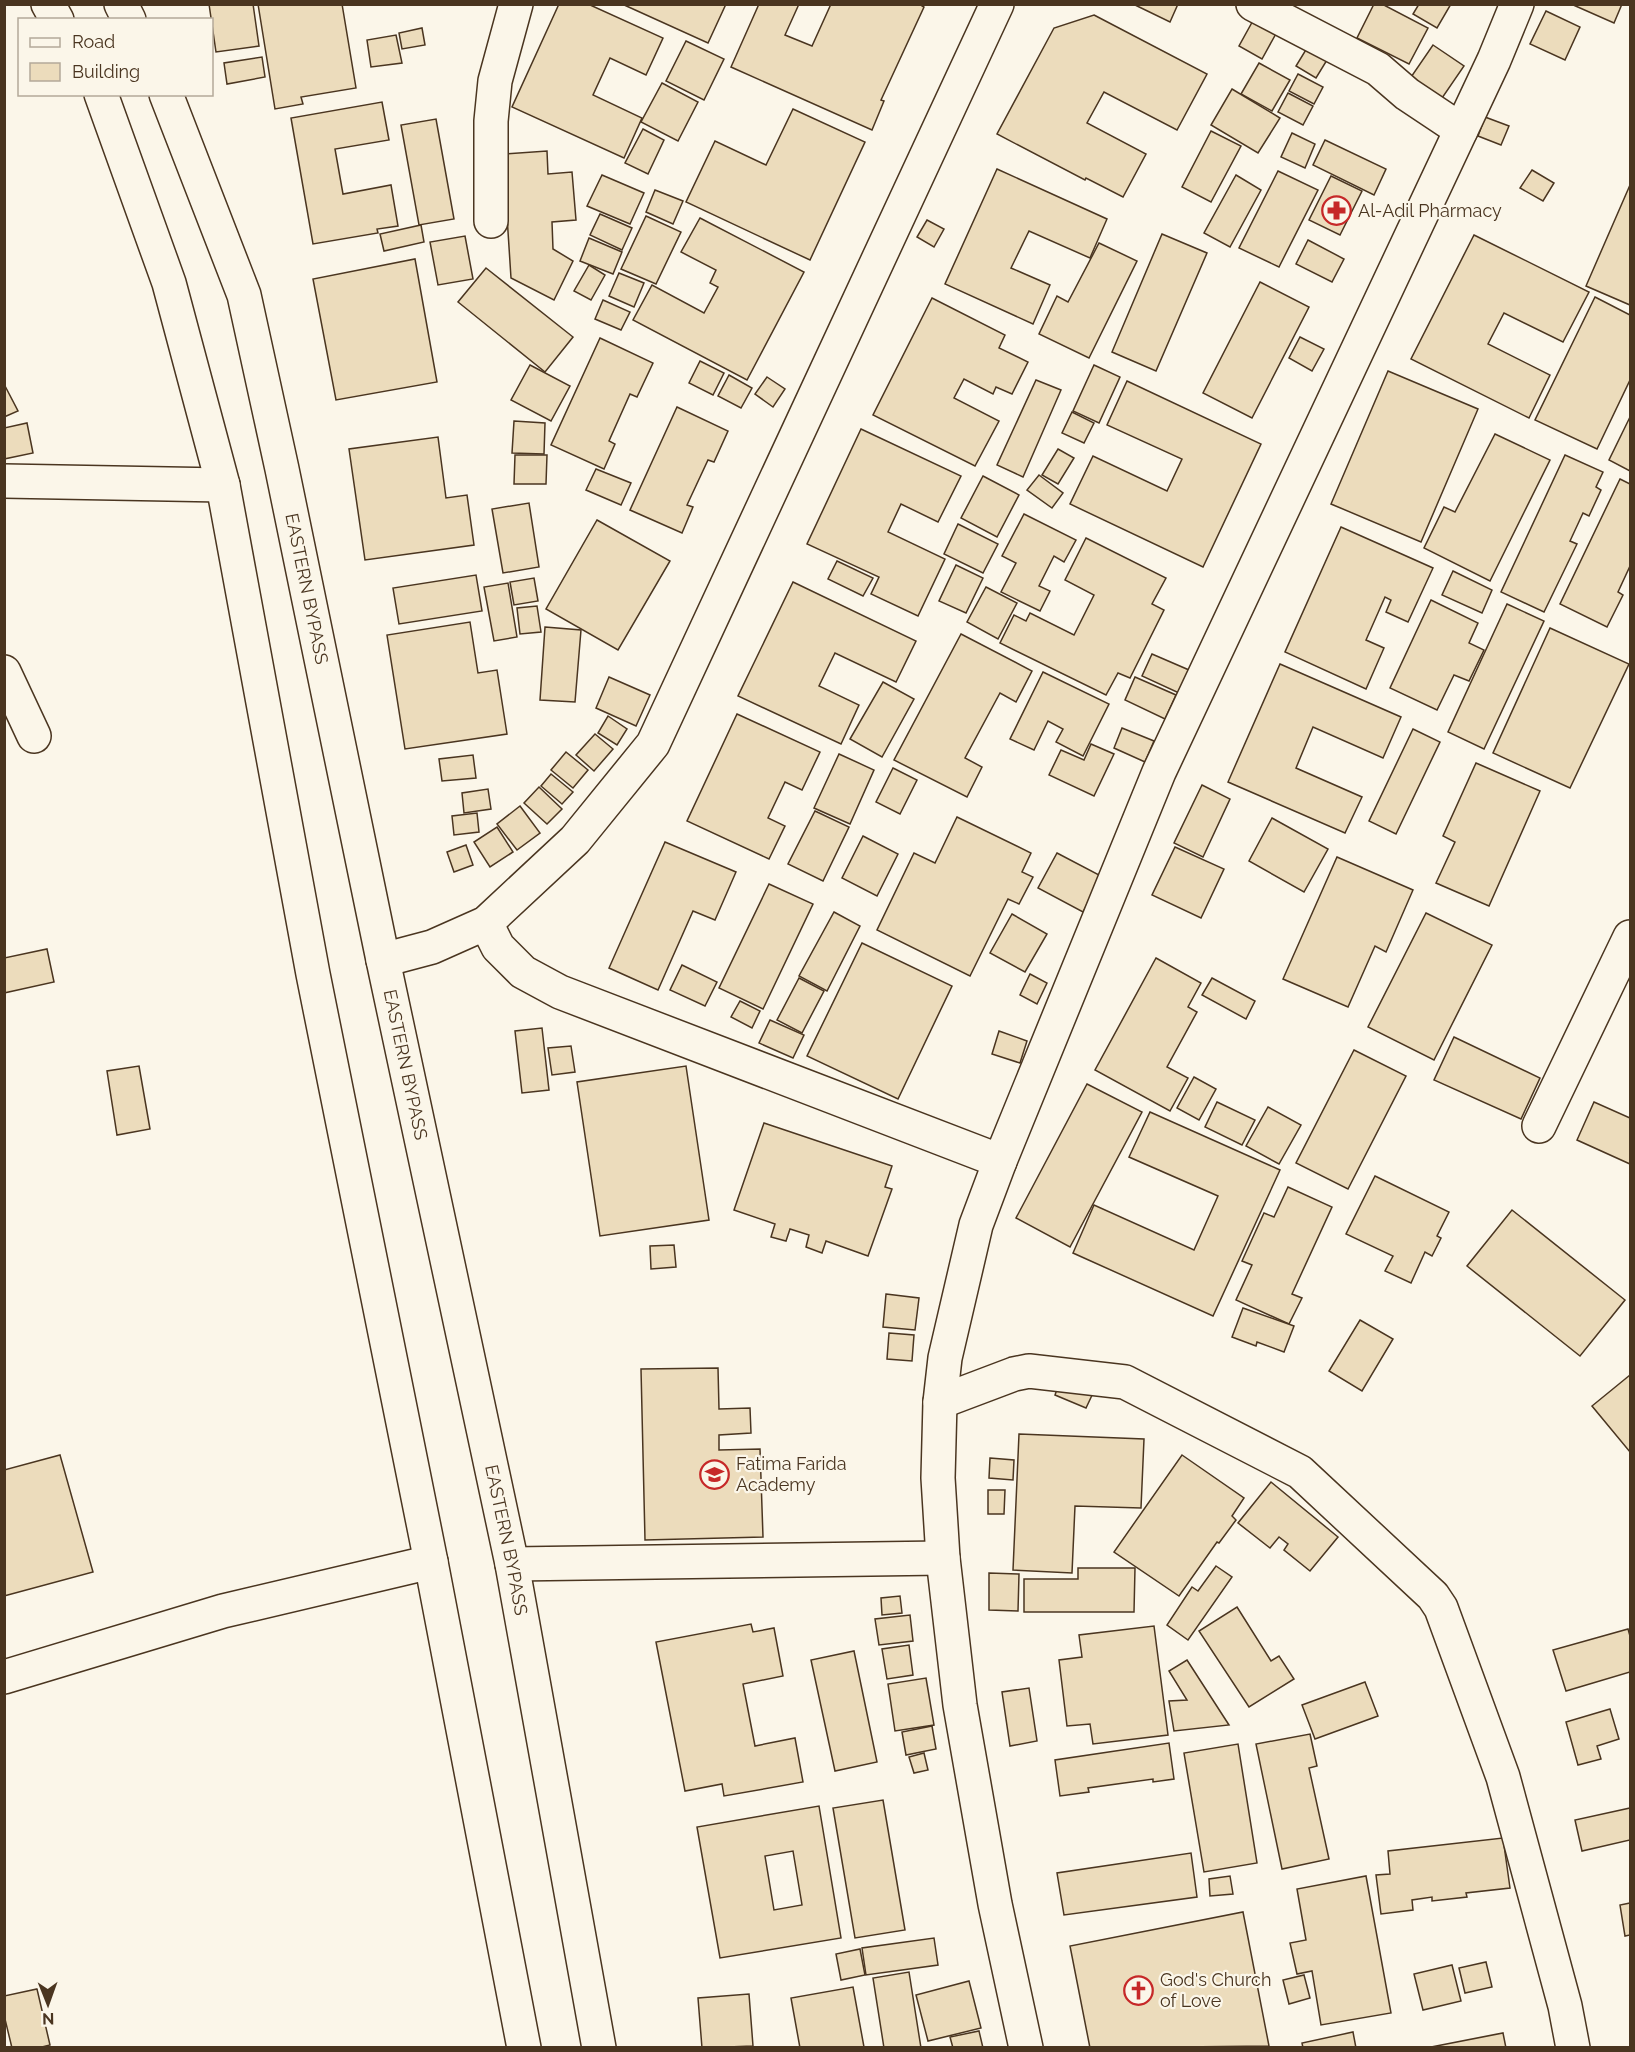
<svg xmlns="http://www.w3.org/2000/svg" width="1635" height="2052" viewBox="0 0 1635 2052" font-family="Raleway,sans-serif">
  <rect width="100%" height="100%" fill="#fbf6e9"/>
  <g fill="#ecdcbc" stroke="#4a3520" stroke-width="1.5" fill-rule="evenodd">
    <polygon points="209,4 253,4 259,46 216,52"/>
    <polygon points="258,4 342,4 356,88 301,97 303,104 275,109"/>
    <polygon points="559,4 588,4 663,38 646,75 610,58 593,95 642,118 624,158 512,107"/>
    <polygon points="622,4 726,4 708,43"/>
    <polygon points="759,4 799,4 785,35 812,46 831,4 919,4 924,7 881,100 884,101 872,130 731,67"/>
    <polygon points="1133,4 1178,4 1170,22"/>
    <polygon points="1374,4 1382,4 1428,28 1409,64 1357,38"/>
    <polygon points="1419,4 1451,4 1437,28 1413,14"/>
    <polygon points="1571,4 1622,4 1614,23"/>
    <polygon points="1546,11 1580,27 1565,60 1530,44"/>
    <polygon points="1094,15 1207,74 1177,130 1104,92 1087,123 1146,154 1123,197 1086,178 1085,180 997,134 1054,28"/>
    <polygon points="1255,17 1278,30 1262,59 1239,46"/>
    <polygon points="422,28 425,45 402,49 399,33"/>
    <polygon points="396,35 402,63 371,67 367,40"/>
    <polygon points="686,41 724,59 704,100 666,81"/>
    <polygon points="1433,45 1464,66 1440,101 1409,80"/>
    <polygon points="1307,48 1327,60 1316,78 1296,66"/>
    <polygon points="262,57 265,77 227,84 224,63"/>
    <polygon points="1259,63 1290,80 1272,111 1241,94"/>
    <polygon points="1298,74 1323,87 1314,104 1289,91"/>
    <polygon points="662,83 698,102 678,141 641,122"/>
    <polygon points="1232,89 1280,118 1258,153 1211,125"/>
    <polygon points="1288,93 1313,106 1303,125 1278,112"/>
    <polygon points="382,102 389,140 335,149 343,194 391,185 398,226 377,229 378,233 313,244 291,118"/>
    <polygon points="793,109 865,142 810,260 686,202 715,141 766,165"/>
    <polygon points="1485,117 1509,126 1501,145 1478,136"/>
    <polygon points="436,119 454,219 419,225 401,125"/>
    <polygon points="643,129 664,140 648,174 625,163"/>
    <polygon points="1211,131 1241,146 1211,202 1182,187"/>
    <polygon points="1292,133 1315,144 1305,168 1281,157"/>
    <polygon points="1325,140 1386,169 1374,195 1313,165"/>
    <polygon points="547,151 548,174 572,172 576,220 552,222 553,249 573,261 554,300 511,278 503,154"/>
    <polygon points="997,169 1107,219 1090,258 1029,231 1011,268 1050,285 1033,324 945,284"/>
    <polygon points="1532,170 1554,183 1543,201 1520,188"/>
    <polygon points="1278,171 1318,190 1279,267 1239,248"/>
    <polygon points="602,175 644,193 630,224 587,206"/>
    <polygon points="1236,175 1261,190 1230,247 1204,233"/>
    <polygon points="1331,176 1362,191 1340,235 1309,220"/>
    <polygon points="1630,185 1630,305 1586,286"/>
    <polygon points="655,190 683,201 673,224 646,212"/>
    <polygon points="600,214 632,228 622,250 590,235"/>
    <polygon points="646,216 681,232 656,284 621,269"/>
    <polygon points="700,218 804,272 747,380 633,320 652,285 704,313 718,287 710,283 716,270 681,252"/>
    <polygon points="927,220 944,229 934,247 917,237"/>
    <polygon points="421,225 424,242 384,251 380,234"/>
    <polygon points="1162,234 1207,253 1156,371 1112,352"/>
    <polygon points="1474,235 1589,292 1563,342 1504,313 1488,344 1550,375 1529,418 1411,359"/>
    <polygon points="465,236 473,279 438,285 430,242"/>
    <polygon points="589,238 622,252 613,274 580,261"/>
    <polygon points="1308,240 1344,259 1332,282 1296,264"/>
    <polygon points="1099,243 1137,261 1089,358 1039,334 1057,296 1068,302"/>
    <polygon points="415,259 437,382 336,400 313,279"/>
    <polygon points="589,265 605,275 591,300 574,291"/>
    <polygon points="486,268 573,337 545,372 458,302"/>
    <polygon points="619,273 644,283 634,307 609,296"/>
    <polygon points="1260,282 1309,307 1252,418 1203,393"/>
    <polygon points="1595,297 1630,315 1630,380 1597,449 1535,420"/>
    <polygon points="932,298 1005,335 999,348 1028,362 1012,394 996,387 993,394 964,379 954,398 999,421 975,466 873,415"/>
    <polygon points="603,300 630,312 621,330 595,319"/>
    <polygon points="1300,337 1324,349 1312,371 1289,358"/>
    <polygon points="600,338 653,363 637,397 630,394 609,441 615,444 604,469 551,445"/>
    <polygon points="700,361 724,373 713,395 689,383"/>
    <polygon points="530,365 570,386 551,421 511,400"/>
    <polygon points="1094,365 1120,377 1099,423 1073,411"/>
    <polygon points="1388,371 1478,409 1421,542 1331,504"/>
    <polygon points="729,375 752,388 741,408 718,396"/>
    <polygon points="767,377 785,389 773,407 755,394"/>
    <polygon points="1036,380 1061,390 1023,477 997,465"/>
    <polygon points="1127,381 1261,444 1203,567 1070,504 1093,456 1167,491 1182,459 1107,425"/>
    <polygon points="4,384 18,411 4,417"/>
    <polygon points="677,407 728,431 714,462 708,460 687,505 693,507 682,533 630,510"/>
    <polygon points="1072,412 1094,423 1084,443 1062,433"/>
    <polygon points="1630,417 1630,471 1609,460"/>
    <polygon points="514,421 545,423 544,454 512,453"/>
    <polygon points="27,423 33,453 4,459 4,428"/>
    <polygon points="861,429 961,476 938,522 901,504 888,532 945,559 918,616 871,594 879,577 807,544"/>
    <polygon points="1495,434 1550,460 1490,581 1424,548 1444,507 1455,512"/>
    <polygon points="438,437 446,498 467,495 474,545 365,560 349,449"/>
    <polygon points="1058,449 1074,458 1058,484 1042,475"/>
    <polygon points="515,455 547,455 546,484 514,484"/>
    <polygon points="1565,455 1603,472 1596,487 1601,490 1589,516 1583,513 1570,541 1577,544 1544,612 1501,592"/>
    <polygon points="596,469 631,483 621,505 586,490"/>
    <polygon points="1039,475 1063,493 1052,508 1027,490"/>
    <polygon points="983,476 1019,495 997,537 961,518"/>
    <polygon points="1620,479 1630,484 1630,566 1618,592 1623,595 1607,627 1560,604"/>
    <polygon points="529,503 539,567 503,573 492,509"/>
    <polygon points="1024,514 1076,540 1064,562 1054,556 1039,586 1050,591 1040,611 1001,592 1016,563 1002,556"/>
    <polygon points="597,520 670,561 618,650 546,609"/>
    <polygon points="958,524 998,544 983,573 944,554"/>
    <polygon points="1341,527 1433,568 1408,622 1386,612 1391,600 1385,597 1366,640 1384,648 1366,689 1285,652"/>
    <polygon points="1086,538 1166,578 1152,604 1164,610 1130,678 1118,673 1106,695 1000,643 1014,615 1026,621 1030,613 1074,635 1094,595 1065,580"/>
    <polygon points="837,561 873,578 863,596 828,579"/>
    <polygon points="956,565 983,578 966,613 939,601"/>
    <polygon points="1453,571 1492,590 1482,613 1442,595"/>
    <polygon points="476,575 482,611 399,624 393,588"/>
    <polygon points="534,578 538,601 514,605 510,582"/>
    <polygon points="793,582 916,641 896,682 835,653 819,686 859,705 841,744 738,696"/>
    <polygon points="508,583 517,637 494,641 484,587"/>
    <polygon points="986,587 1017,603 998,639 967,622"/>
    <polygon points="1431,600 1478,623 1469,643 1484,650 1469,681 1454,675 1437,710 1390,688"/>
    <polygon points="1507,604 1544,621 1484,749 1448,732"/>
    <polygon points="537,606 541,632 520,634 517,608"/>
    <polygon points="470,622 478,673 497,670 507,734 405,749 387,635"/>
    <polygon points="545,627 581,630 575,702 540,700"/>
    <polygon points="1550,628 1629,664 1570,788 1493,753"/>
    <polygon points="961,634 1032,671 1016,702 1000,693 965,758 982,767 967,797 894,760"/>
    <polygon points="1152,654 1189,670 1179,693 1142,676"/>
    <polygon points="1280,664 1401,717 1383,758 1313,727 1296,768 1362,797 1345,833 1228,782"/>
    <polygon points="1043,672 1109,704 1083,756 1056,742 1063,729 1048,721 1034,750 1010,739"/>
    <polygon points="609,677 650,695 636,726 596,708"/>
    <polygon points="1135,677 1176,695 1165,719 1125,700"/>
    <polygon points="883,682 914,699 882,757 850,739"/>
    <polygon points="737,714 820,752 802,790 785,782 768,818 785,826 769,859 687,821"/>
    <polygon points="608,716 627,729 617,745 598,733"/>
    <polygon points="1122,728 1154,741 1145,762 1114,748"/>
    <polygon points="1413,729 1440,742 1396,834 1369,821"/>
    <polygon points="595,734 613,749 594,771 576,755"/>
    <polygon points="1091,744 1114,754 1094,796 1049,775 1061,750 1084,760"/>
    <polygon points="566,752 588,770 573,788 551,770"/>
    <polygon points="839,754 874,770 850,824 814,808"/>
    <polygon points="473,755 476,778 442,781 439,759"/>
    <polygon points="1476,763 1540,791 1489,906 1436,883 1455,842 1443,836"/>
    <polygon points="893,768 917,780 900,814 876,802"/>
    <polygon points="551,774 573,792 562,804 541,786"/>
    <polygon points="1202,785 1230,799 1203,857 1174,843"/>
    <polygon points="539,787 562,809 547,824 524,803"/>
    <polygon points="488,789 491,809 464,813 462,793"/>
    <polygon points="520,806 540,833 517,850 497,824"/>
    <polygon points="815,811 849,827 823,881 788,864"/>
    <polygon points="477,813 479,832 454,835 452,816"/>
    <polygon points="957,817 1031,853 1022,872 1033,877 1019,904 1008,899 970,976 877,930 914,853 935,863"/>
    <polygon points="1272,818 1328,849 1304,892 1249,861"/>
    <polygon points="497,827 513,852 490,867 474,842"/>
    <polygon points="863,836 898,854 877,896 842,878"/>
    <polygon points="665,842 736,872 715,920 693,911 658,990 609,968"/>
    <polygon points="466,845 473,865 454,872 447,852"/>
    <polygon points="1175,847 1224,869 1201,918 1152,895"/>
    <polygon points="1057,853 1101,876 1083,912 1038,888"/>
    <polygon points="1337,857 1413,890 1386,952 1375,946 1348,1007 1283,979"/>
    <polygon points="769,884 813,904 763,1009 719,988"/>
    <polygon points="834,912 860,926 827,991 799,976"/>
    <polygon points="1426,913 1492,945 1434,1060 1368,1027"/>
    <polygon points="1012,914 1047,934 1025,972 990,953"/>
    <polygon points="862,943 952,986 898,1099 807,1056"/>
    <polygon points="47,949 54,982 4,993 4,958"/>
    <polygon points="1156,958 1201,983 1188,1007 1197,1012 1167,1067 1188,1078 1170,1111 1095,1070"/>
    <polygon points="682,965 717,982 705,1006 670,990"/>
    <polygon points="1030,974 1047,983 1037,1004 1020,995"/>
    <polygon points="799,978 824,991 802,1033 777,1020"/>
    <polygon points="1212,978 1255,1001 1246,1019 1202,995"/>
    <polygon points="740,1001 760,1011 752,1028 731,1017"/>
    <polygon points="770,1020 804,1035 793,1058 759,1043"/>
    <polygon points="542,1028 549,1090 522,1093 515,1031"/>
    <polygon points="999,1031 1027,1041 1020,1063 992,1054"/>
    <polygon points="1454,1037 1540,1078 1521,1119 1434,1080"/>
    <polygon points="571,1046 575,1072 552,1075 548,1048"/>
    <polygon points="1354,1050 1406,1076 1348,1189 1296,1163"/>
    <polygon points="139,1066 150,1129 117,1135 107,1071"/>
    <polygon points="686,1066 709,1220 600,1236 577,1082"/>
    <polygon points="1194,1077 1216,1089 1199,1120 1177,1108"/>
    <polygon points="1087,1084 1142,1112 1070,1247 1016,1218"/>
    <polygon points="1217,1102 1255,1120 1242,1145 1205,1127"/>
    <polygon points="1594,1102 1630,1118 1630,1164 1577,1140"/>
    <polygon points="1268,1107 1301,1125 1279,1164 1246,1146"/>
    <polygon points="1150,1112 1280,1170 1213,1316 1073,1253 1094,1205 1194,1250 1218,1196 1129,1157"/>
    <polygon points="764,1123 892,1166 885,1187 892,1189 868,1256 826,1241 822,1253 806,1247 809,1235 790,1229 786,1241 771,1237 775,1224 734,1210"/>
    <polygon points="1375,1176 1449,1212 1437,1236 1441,1238 1432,1256 1425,1252 1411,1283 1385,1271 1393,1256 1346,1234"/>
    <polygon points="1288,1187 1332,1207 1292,1294 1302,1298 1289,1324 1236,1300 1252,1265 1242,1261 1264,1213 1274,1217"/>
    <polygon points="1512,1210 1625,1300 1580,1356 1467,1266"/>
    <polygon points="674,1245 676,1267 651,1269 650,1246"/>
    <polygon points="886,1294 919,1298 915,1330 883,1327"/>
    <polygon points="1243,1308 1294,1326 1284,1352 1257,1342 1256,1346 1232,1337"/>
    <polygon points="1360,1320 1393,1339 1362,1391 1329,1371"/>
    <polygon points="889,1333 914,1335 912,1361 887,1359"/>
    <polygon points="718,1368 719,1409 750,1408 751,1433 719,1435 719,1450 760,1449 763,1537 645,1540 641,1369"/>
    <polygon points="1630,1375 1630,1452 1592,1406"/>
    <polygon points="1061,1378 1094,1391 1086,1408 1055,1395"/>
    <polygon points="1019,1434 1144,1439 1141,1508 1075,1506 1072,1573 1013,1570"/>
    <polygon points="60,1455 93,1572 4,1596 4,1470"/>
    <polygon points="1182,1455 1244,1498 1232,1516 1236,1520 1219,1543 1217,1542 1179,1596 1114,1552"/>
    <polygon points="990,1458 1014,1460 1013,1480 989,1478"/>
    <polygon points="1271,1482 1338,1537 1310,1571 1284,1550 1288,1544 1279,1537 1270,1548 1238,1523"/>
    <polygon points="988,1490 1005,1490 1004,1514 988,1514"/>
    <polygon points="1216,1566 1232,1577 1188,1640 1167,1625 1192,1587 1198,1591"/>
    <polygon points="1078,1568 1135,1568 1134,1612 1024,1612 1024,1579 1078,1579"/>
    <polygon points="989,1573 1019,1574 1018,1611 989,1610"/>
    <polygon points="900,1596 902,1613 882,1615 881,1598"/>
    <polygon points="1237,1607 1271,1661 1279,1656 1294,1679 1249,1707 1199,1631"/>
    <polygon points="910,1615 913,1641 879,1645 875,1619"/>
    <polygon points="751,1624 753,1632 774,1628 783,1676 743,1684 755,1746 795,1738 803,1782 724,1796 722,1784 685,1791 656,1642"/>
    <polygon points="1154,1626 1168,1735 1093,1744 1090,1724 1067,1726 1059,1660 1082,1657 1079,1635"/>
    <polygon points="1628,1629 1630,1636 1630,1672 1566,1691 1553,1650"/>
    <polygon points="909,1645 913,1675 887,1679 882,1649"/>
    <polygon points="854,1651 877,1762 835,1771 811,1660"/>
    <polygon points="1187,1660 1229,1725 1174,1731 1169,1701 1187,1700 1169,1671"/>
    <polygon points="926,1678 934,1725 895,1731 888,1684"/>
    <polygon points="1365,1682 1378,1716 1315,1739 1302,1705"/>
    <polygon points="1029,1688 1037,1741 1010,1746 1002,1692"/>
    <polygon points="1610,1709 1619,1739 1597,1746 1601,1759 1578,1765 1566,1722"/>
    <polygon points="932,1726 936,1749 906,1755 902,1732"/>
    <polygon points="1310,1734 1317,1766 1309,1768 1329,1859 1282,1869 1256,1744"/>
    <polygon points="1169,1743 1174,1779 1153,1782 1153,1779 1088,1788 1089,1792 1060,1796 1055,1760"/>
    <polygon points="1238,1744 1257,1863 1204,1872 1184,1753"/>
    <polygon points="924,1753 928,1770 914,1773 909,1757"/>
    <polygon points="883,1800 905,1930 855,1938 833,1808"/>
    <path d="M819,1806l22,132 -121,20 -23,-131zM793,1851l9,54 -28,5 -9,-54z"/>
    <polygon points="1630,1808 1630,1840 1582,1851 1575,1820"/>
    <polygon points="1503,1838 1510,1888 1466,1893 1467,1897 1432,1901 1432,1897 1412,1900 1413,1910 1381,1914 1376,1875 1390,1874 1388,1851"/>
    <polygon points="1191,1853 1197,1897 1064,1915 1057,1873"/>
    <polygon points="1230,1876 1233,1894 1210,1896 1209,1879"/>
    <polygon points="1366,1876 1391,2013 1321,2025 1312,1971 1297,1974 1290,1943 1306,1940 1297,1889"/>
    <polygon points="1630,1903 1630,1935 1625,1936 1620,1905"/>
    <polygon points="1243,1912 1269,2046 1090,2048 1070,1946"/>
    <polygon points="934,1938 938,1965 866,1975 862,1948"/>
    <polygon points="860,1949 865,1975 841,1980 836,1954"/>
    <polygon points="1486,1962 1492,1987 1465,1993 1459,1968"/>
    <polygon points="1452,1965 1461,2001 1423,2010 1414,1974"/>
    <polygon points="909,1972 921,2048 884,2048 873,1978"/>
    <polygon points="1304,1975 1310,1998 1289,2004 1283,1980"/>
    <polygon points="969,1981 981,2028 928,2041 916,1995"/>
    <polygon points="853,1987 864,2047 800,2048 791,1998"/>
    <polygon points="37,1989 50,2045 38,2048 12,2048 4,2015 4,1996"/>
    <polygon points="749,1994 753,2046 702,2048 698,1998"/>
    <polygon points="979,2031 983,2048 953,2048 950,2037"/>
    <polygon points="1353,2032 1356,2048 1303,2048 1302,2043"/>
    <polygon points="1503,2033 1506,2048 1426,2048"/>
  </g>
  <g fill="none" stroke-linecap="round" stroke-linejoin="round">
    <defs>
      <g id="minor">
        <polyline points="1253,4 1378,69 1407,94 1461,130"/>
        <polyline points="491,221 491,121 495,81 516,4"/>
        <polyline points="4,481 223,485"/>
        <polyline points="4,672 34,736"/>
        <polyline points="486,923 498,947 523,972 560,992 1000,1161"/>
        <polyline points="383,960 432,947 486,923 575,840 653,744 997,4"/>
        <polyline points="1539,1126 1630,937"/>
        <polyline points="940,1402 1014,1374 1029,1371 1125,1382 1300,1472 1433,1596 1441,1608 1503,1777 1565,2006 1573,2048"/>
        <polyline points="512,1564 943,1558"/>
        <polyline points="4,1677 223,1611 431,1562"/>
        <polyline points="1026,2048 995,1904 960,1705 943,1558 938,1478 940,1402 945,1358 976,1225 1000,1161 1159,772 1494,60 1517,4"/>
      </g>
      <g id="highway">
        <polyline points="48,4 57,20"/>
        <polyline points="121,4 129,20"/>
        <polyline points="101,94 169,283 223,485 313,974 431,1562 524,2048"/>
        <path id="s1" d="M166,94l78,201 38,174 101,491 129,604 87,484"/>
      </g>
    </defs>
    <use href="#minor" stroke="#4a3520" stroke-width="36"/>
    <use href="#highway" stroke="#4a3520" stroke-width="36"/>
    <use href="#minor" stroke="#fbf6e9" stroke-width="33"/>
    <use href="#highway" stroke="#fbf6e9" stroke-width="33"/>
  </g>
  <defs>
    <symbol id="pharmacy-ring" viewBox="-11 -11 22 22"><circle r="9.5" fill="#fbf6e9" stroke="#c62828" stroke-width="1.5"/><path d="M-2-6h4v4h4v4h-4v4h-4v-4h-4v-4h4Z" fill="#c62828"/></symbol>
    <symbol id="school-ring" viewBox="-11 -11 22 22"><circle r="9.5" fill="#fbf6e9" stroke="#c62828" stroke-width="1.5"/><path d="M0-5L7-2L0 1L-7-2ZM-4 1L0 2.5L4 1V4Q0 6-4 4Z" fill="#c62828"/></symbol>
    <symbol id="church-ring" viewBox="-11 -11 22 22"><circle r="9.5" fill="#fbf6e9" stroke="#c62828" stroke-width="1.5"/><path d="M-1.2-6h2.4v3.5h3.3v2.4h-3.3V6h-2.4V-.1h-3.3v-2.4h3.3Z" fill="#c62828"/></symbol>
  </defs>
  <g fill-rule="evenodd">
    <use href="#pharmacy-ring" x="1320" y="194" width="33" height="33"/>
    <use href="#school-ring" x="698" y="1458" width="33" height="33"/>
    <use href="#church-ring" x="1122" y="1974" width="33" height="33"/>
  </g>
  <g text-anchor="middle" stroke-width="4.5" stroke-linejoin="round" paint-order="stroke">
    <g font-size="18" fill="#4a3520" stroke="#fbf6e9" text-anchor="start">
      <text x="1358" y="217">Al-Adil Pharmacy</text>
      <text x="736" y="1470">Fatima Farida<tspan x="736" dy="21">Academy</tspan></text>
      <text x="1160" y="1986">God's Church<tspan x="1160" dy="21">of Love</tspan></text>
    </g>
    <g font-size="18" fill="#4a3520" stroke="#fbf6e9">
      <text dy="6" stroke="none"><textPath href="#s1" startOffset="516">EASTERN BYPASS</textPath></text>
      <text dy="6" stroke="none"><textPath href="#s1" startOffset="1002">EASTERN BYPASS</textPath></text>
      <text dy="6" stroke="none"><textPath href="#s1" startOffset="1488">EASTERN BYPASS</textPath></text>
    </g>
  </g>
  <rect width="1635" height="2052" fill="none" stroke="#4a3520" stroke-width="12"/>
  <rect x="18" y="18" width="195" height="78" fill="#fbf6e9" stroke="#b4a999" stroke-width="1.5"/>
  <rect x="30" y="38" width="30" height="9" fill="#fbf6e9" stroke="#b4a999" stroke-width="1.5"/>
  <text x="72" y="48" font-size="18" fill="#4a3520">Road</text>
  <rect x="30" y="63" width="30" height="18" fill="#ecdcbc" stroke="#b4a999" stroke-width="1.5"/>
  <text x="72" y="78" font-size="18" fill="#4a3520">Building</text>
  <g transform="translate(48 2004) rotate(179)" stroke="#fbf6e9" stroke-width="4.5" paint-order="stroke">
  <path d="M0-4.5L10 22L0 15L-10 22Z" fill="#4a3520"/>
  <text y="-9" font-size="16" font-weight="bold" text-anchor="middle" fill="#4a3520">N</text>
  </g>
</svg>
